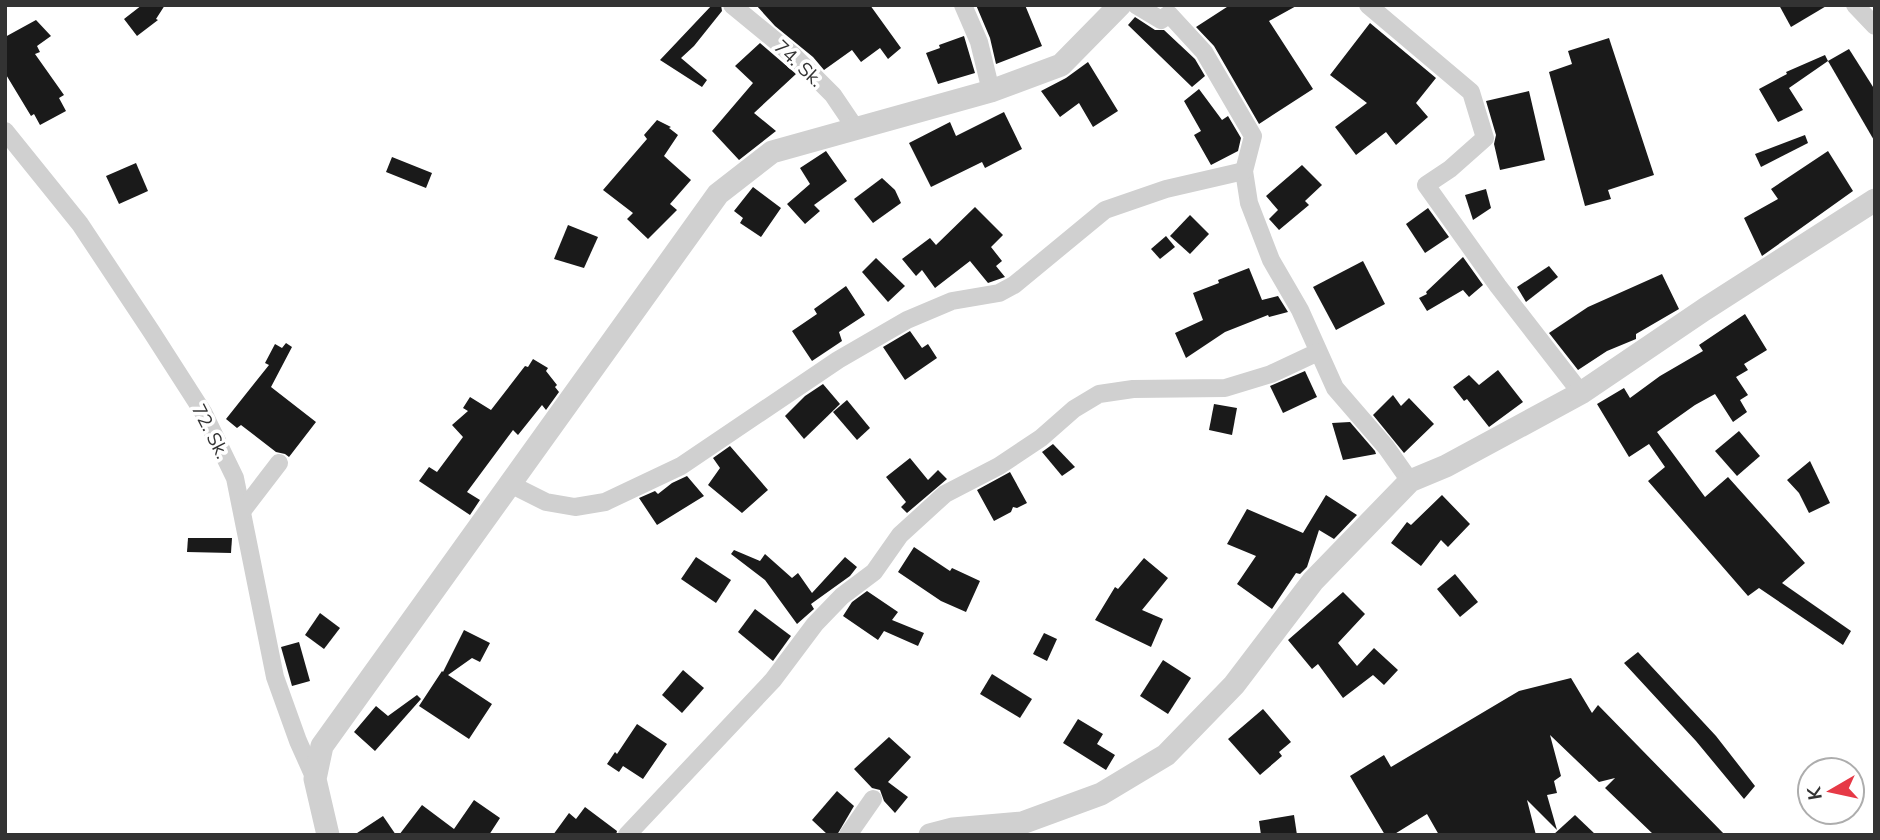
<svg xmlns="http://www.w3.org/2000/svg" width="1880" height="840" viewBox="0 0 1880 840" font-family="Mulish,sans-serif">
  <rect width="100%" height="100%" fill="#fff"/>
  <g fill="#1a1a1a">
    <polygon points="142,5 165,5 156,19 158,20 137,36 124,19"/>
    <polygon points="712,5 721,5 722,11 694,46 681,58 707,80 702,87 660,60"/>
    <polygon points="756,5 870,5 901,48 888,59 880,48 861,62 852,50 824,70 813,57 775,26"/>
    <polygon points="976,5 1025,5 1042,46 996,64 990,38"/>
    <polygon points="1230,5 1298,5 1269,21 1313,89 1259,124 1214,46 1196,27"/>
    <polygon points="1779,5 1828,5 1791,27"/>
    <polygon points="1135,17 1155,30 1164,30 1195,59 1205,76 1192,87 1128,25"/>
    <polygon points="36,20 51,36 37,46 40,52 35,54 64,95 59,98 66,111 40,125 34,114 31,116 5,73 5,37"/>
    <polygon points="1370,23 1436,78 1416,103 1428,117 1396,145 1386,132 1356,155 1335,127 1367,103 1330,75"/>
    <polygon points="964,36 975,73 938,84 926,53 940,48 939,45"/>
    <polygon points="1609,38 1654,175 1608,190 1611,199 1585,206 1549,72 1572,64 1568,51"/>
    <polygon points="760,43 796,74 754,113 776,131 739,160 712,131 753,83 735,66"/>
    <polygon points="1849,49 1875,90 1875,142 1828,61"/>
    <polygon points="1825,55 1828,61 1789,88 1803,110 1778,122 1759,89 1787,74 1786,72"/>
    <polygon points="1088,62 1118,111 1093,127 1079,103 1060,117 1041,91 1066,78"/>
    <polygon points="1199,89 1222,120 1228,116 1241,138 1238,151 1211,165 1194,135 1201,131 1184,101"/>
    <polygon points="1529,91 1545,160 1500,170 1494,144 1496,135 1486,101"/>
    <polygon points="1004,112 1022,149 985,168 982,162 931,187 909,143 950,122 956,136"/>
    <polygon points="657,120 671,127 669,128 678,135 664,156 691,180 670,204 677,210 648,239 627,219 633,213 603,190 647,139 644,135"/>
    <polygon points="1805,135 1808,143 1761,167 1755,154"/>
    <polygon points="826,151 847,181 814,205 820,211 805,224 787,204 810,184 800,168"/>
    <polygon points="1828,151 1853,191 1762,256 1744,218 1778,199 1771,189"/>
    <polygon points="392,157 432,173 426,188 386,172"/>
    <polygon points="136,163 148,191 119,204 106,176"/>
    <polygon points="1302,165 1322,185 1305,201 1309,205 1279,230 1269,219 1278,210 1266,196"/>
    <polygon points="882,178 895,190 901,203 873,223 854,199"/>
    <polygon points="753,187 781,208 761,237 740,223 743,218 734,211"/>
    <polygon points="1486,189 1491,208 1473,220 1465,195"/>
    <polygon points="975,207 1003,235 991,247 1002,261 996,266 1005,277 988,283 970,261 935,288 922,270 916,276 902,259 930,238 936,245"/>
    <polygon points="1428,208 1449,237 1425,253 1406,224"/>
    <polygon points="1190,215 1209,234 1190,254 1170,236"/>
    <polygon points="568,225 598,237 584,268 554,259"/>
    <polygon points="1166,236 1175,247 1160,259 1151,249"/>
    <polygon points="1463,257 1483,285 1469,297 1463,290 1427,311 1419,298 1427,294 1426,292"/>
    <polygon points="876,258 905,286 888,302 862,272"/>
    <polygon points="1363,261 1385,304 1336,330 1313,287"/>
    <polygon points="1549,266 1558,277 1526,302 1517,287"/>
    <polygon points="1249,268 1262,300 1278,296 1288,312 1269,317 1268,315 1225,332 1186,358 1175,333 1203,320 1193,293 1219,283 1218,280"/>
    <polygon points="1662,274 1679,309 1636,334 1636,339 1607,351 1578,370 1549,333 1588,307"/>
    <polygon points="846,286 865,315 839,332 842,341 812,361 792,331 817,314 814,309"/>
    <polygon points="1745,314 1767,350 1744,364 1748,370 1736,377 1748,395 1740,400 1747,412 1733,422 1715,394 1695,405 1657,432 1705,497 1728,477 1805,563 1782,583 1851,631 1843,645 1759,588 1748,596 1648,481 1665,467 1649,444 1629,457 1597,404 1624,388 1630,398 1660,376 1703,351 1699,345"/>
    <polygon points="910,331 922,348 928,344 937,358 905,380 883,347"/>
    <polygon points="286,343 292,347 271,387 316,422 289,457 285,454 276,452 241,425 237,428 226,419 269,365 265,363 275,344 282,348"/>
    <polygon points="533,359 548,368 546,371 557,385 555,387 559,392 546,410 542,405 518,435 513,430 467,492 480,500 470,515 419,481 429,467 437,472 463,437 452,425 468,411 463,408 470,397 491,410 525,366 528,367"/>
    <polygon points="1498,370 1523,402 1489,427 1467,399 1464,401 1453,387 1469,375 1479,385"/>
    <polygon points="1305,371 1317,397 1283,413 1270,386"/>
    <polygon points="823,384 840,404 804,439 785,416 805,396"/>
    <polygon points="1393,395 1401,406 1409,398 1434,424 1404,453 1373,415"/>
    <polygon points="847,400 870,428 857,440 833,412"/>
    <polygon points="1214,404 1237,408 1232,435 1209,430"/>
    <polygon points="1350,422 1375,451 1376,454 1343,460 1332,423"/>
    <polygon points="1739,431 1760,456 1737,476 1715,451"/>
    <polygon points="1053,444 1075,467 1062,476 1042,452"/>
    <polygon points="730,446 768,490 742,513 708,485 720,468 713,458"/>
    <polygon points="910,458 928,480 938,470 947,479 907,513 901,507 906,502 886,477"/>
    <polygon points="1810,461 1830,503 1809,513 1799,493 1787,480"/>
    <polygon points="1010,472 1027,503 1017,508 1013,507 1011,512 994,521 977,490"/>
    <polygon points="687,476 704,496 657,525 639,498 655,491 658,494 672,483"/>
    <polygon points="1326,495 1357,515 1334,539 1319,530 1307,567 1300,574 1296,573 1272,609 1237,584 1256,556 1227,544 1247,509 1303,533"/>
    <polygon points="1442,495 1470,524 1448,547 1441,540 1421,566 1391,543 1407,522 1411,525"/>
    <polygon points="188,538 232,538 231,553 187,552"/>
    <polygon points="914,547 950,571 952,568 980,581 966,612 941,601 898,572"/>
    <polygon points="734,550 760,561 765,554 792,578 798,573 812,593 845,557 857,567 850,576 811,604 814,609 797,624 765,580 731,554"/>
    <polygon points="696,557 731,580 716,603 681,579"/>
    <polygon points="1144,558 1168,578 1142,610 1163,619 1151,647 1095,620 1115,587 1118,589"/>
    <polygon points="1455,574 1478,602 1460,617 1437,589"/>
    <polygon points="867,591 898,612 892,620 924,633 918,646 884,631 878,640 843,616 852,602"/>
    <polygon points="1343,592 1365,614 1338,643 1357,666 1374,648 1398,670 1384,685 1373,675 1343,698 1318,664 1312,669 1288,640"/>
    <polygon points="755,609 791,636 773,661 738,632"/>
    <polygon points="320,613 340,628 324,649 305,635"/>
    <polygon points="464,630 490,643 480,662 472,658 448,675 492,704 469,739 419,706 442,671 443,672"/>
    <polygon points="1044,633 1057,639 1047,661 1033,654"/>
    <polygon points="299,642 310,681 292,686 281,647"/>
    <polygon points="1638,652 1716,736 1755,786 1744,799 1696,741 1624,663"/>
    <polygon points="1163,660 1191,678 1168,714 1140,696"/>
    <polygon points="683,670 704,688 682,713 662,695"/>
    <polygon points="992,674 1032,699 1020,718 980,694"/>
    <polygon points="1571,678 1592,713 1598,705 1725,835 1654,835 1605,788 1615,778 1599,782 1550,735 1561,776 1554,781 1557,793 1547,795 1557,830 1527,800 1536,835 1439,835 1427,814 1393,835 1385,835 1350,776 1384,755 1391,767 1519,691"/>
    <polygon points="417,695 421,699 375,751 354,732 376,706 388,716"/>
    <polygon points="1263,709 1291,742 1279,752 1282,756 1260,775 1228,739"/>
    <polygon points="1078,719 1103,734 1097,744 1115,755 1106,770 1063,743"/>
    <polygon points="637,724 667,744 643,779 623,766 619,772 607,764 615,752 617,754"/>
    <polygon points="889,737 911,757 888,782 908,797 895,813 884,801 880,790 872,788 854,769"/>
    <polygon points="837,791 854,806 837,835 828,835 812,820"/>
    <polygon points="474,800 500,818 489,835 399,835 422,805 454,829"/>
    <polygon points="585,807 617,831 616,835 553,835 569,813 576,819"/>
    <polygon points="1294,815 1297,835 1261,835 1259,821"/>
    <polygon points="1575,815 1596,835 1553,835"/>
    <polygon points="383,816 396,835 354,835"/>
  </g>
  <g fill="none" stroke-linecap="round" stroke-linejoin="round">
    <g stroke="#d0d0d0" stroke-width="18">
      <polyline points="732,5 794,56 833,95 856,129"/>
      <polyline points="963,5 979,42 991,91"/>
      <polyline points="1136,5 1161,20 1169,14 1204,52 1253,136 1244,171 1249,203 1271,260 1300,310 1335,388 1386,447 1410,481"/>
      <polyline points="1368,5 1471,92 1485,138 1450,169 1426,185 1498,286 1581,393"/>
      <polyline points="1855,5 1875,26"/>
      <polyline points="5,131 80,224 151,331 203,412 235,478 275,677 298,741 315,779"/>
      <polyline points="508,483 546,502 575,507 605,502 681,466 838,360 907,320 952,301 999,293 1014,285 1105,210 1166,189 1244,171"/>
      <polyline points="243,510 279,463"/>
      <polyline points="627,835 773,680 815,624 842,596 874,572 900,535 945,494 999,466 1041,438 1074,409 1099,394 1133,389 1225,388 1271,374 1318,352"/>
      <polyline points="848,835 873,799"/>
    </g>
    <g stroke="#d0d0d0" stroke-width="23">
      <polyline points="328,835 315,779 322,746 718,194 772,152 991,91 1061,65 1120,5"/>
      <polyline points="930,835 953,829 1022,823 1101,794 1166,755 1234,685 1313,581 1410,481 1446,466 1581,393 1705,309 1875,200"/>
    </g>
  </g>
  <g text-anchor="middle" stroke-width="7" stroke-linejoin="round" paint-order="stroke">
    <g font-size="19" fill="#333" stroke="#fff">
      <text transform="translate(799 63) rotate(43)" y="7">74. Sk.</text>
      <text transform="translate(211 431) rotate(63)" y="7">72. Sk.</text>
    </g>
  </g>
  <rect width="1880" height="840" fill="none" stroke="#333333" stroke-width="14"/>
  <g transform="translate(1831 791) rotate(261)"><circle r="33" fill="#ffffff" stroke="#adadad" stroke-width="2"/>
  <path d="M0-5L12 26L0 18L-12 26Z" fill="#e63946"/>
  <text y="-10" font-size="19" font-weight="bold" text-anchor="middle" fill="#333333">K</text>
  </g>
</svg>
